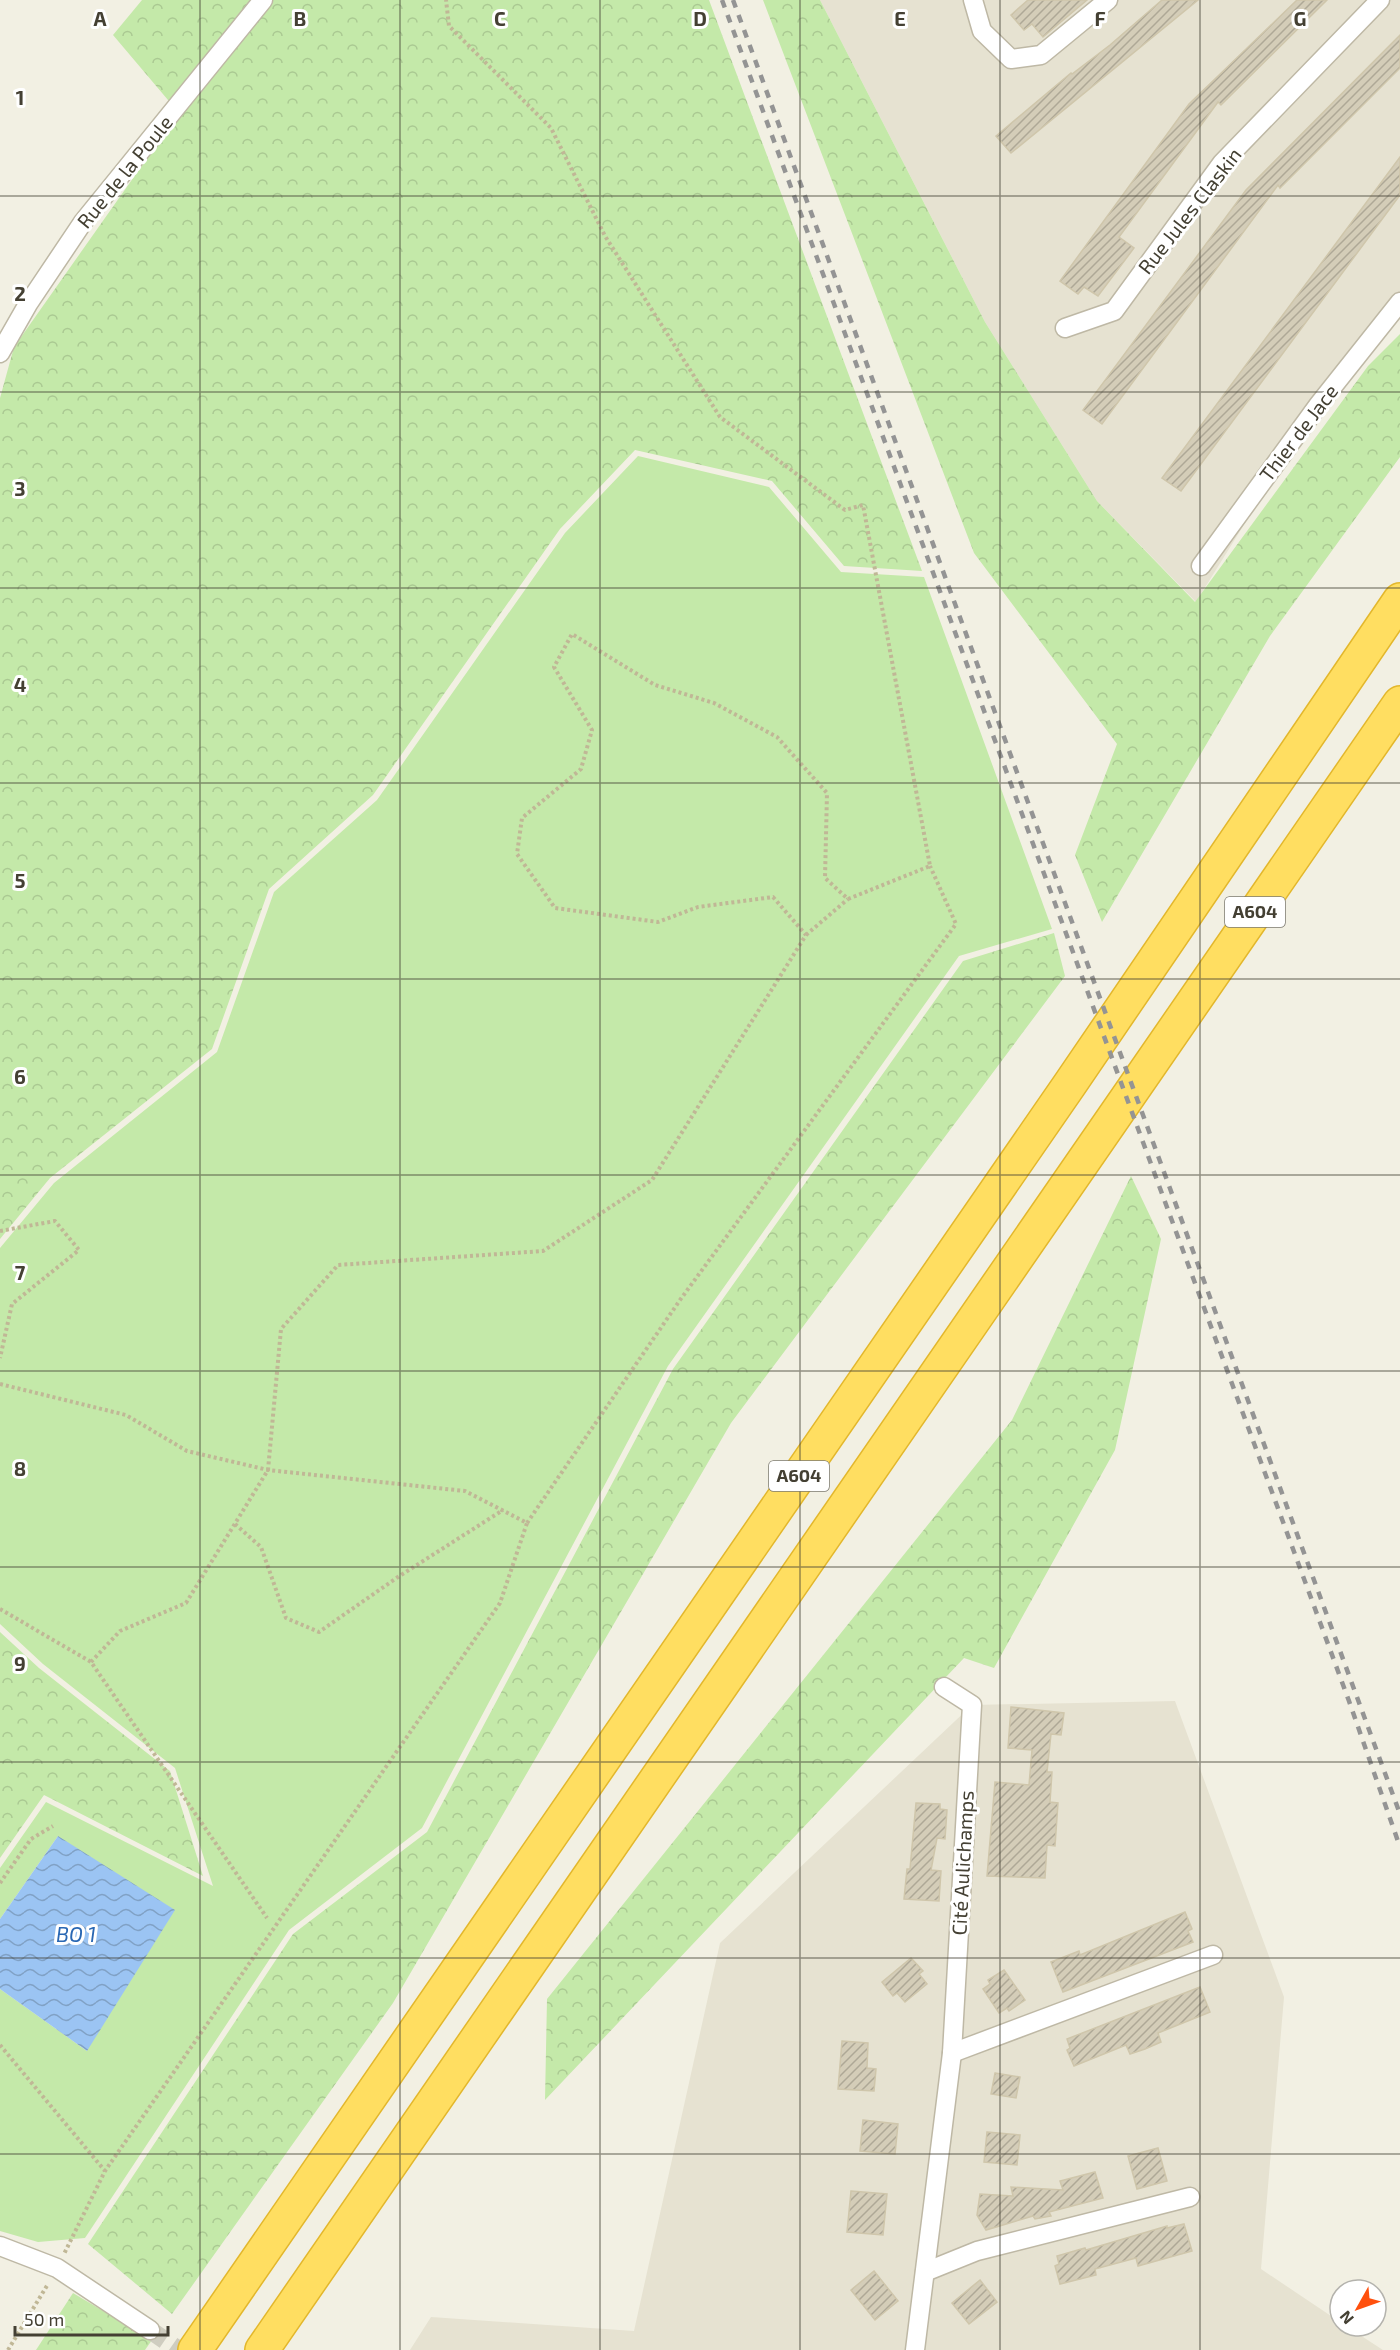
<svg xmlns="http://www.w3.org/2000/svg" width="1400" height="2350" viewBox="0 0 1400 2350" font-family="'Exo 2',sans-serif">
  <defs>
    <pattern id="forest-crowns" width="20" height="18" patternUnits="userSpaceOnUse" patternTransform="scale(1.5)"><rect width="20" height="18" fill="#c4e9a9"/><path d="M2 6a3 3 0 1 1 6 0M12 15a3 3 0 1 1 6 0" fill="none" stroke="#aac992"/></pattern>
    <pattern id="water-waves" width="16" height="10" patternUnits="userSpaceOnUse" patternTransform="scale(1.5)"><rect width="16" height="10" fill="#9bc4f3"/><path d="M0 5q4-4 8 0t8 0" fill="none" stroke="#80a1c5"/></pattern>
    <pattern id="building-hatch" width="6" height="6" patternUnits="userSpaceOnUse" patternTransform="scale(1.5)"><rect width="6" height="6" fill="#d4cdb8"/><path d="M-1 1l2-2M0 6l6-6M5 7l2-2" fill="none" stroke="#aea896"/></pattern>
  </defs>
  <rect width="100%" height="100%" fill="#f2f0e3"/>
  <g fill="#e6e2d1">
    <polygon points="820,0 1400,0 1400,302 1319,404 1196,602 1097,501 985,322"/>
    <polygon points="1175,1701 1284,1997 1261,2269 1340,2322 1340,2326 1346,2326 1383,2350 410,2350 431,2317 634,2331 720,1943 972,1705"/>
  </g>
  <polygon fill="#c4e9a9" points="638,456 769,487 841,572 924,577 1052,929 959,956 668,1366 422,1828 289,1930 85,2238 38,2242 0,2231 0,1989 87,2051 58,1836 0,1919 0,1868 46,1802 213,1886 175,1768 43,1664 0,1624 0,1248 54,1183 217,1052 274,892 377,800 565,533"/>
  <g fill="url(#forest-crowns)">
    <polygon points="142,0 709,0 922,571 844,566 772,481 635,450 560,529 373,795 269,889 212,1049 50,1178 0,1239 0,398 14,347 179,113 113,35"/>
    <polygon points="763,0 820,0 985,322 1097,501 1195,602 1368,366 1400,334 1400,457 1270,636 1102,922 1075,855 1117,744 974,553"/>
    <polygon points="1054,933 1065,976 731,1423 393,2003 172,2314 88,2244 293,1934 427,1832 673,1369 963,961"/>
    <polygon points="1131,1176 1161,1239 1115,1450 994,1668 964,1658 545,2100 547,1999 1012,1420"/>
    <polygon points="0,1632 39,1668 170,1771 203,1876 44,1795 0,1858"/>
    <polygon points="73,2293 152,2340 145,2350 36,2350"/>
  </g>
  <polygon fill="url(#water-waves)" points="58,1836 175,1910 87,2051 0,1989 0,1919"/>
  <g fill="url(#building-hatch)" stroke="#cfc6ab" stroke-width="1.5">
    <polygon points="1028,0 1087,0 1043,37 1032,24 1024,30 1011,15"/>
    <polygon points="1162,0 1198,0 1011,153 996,136 1071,73 1072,74 1110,45"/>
    <polygon points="1297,0 1327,0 1221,105 1218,102 1119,237 1134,248 1098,296 1084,287 1078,294 1060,281 1189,104"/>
    <polygon points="1400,35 1400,68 1280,188 1278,185 1102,424 1083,410 1246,190"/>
    <polygon points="1400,157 1400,195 1181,491 1162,478"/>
    <polygon points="1011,1707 1064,1713 1061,1735 1051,1734 1047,1772 1052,1772 1050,1802 1058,1803 1055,1846 1047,1845 1045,1878 987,1876 995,1782 1029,1785 1032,1750 1008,1748"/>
    <polygon points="916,1803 940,1804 940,1809 947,1810 945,1839 937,1838 931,1870 941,1871 939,1901 904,1899 907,1869 910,1869"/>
    <polygon points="1185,1912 1192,1929 1188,1931 1193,1942 1063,1992 1051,1962 1079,1951 1080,1955"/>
    <polygon points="911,1958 923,1971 919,1974 927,1984 905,2002 897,1993 893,1996 882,1982"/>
    <polygon points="1004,1970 1025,2000 1009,2011 1007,2008 999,2013 983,1989 990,1984 988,1980"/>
    <polygon points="1200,1987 1210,2012 1158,2033 1161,2042 1145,2049 1130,2054 1126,2045 1074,2066 1067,2050 1070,2048 1067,2039"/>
    <polygon points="842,2041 868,2043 867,2068 876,2069 874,2091 838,2089"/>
    <polygon points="995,2073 1020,2077 1016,2098 991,2094"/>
    <polygon points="863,2120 898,2124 895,2154 860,2151"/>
    <polygon points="987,2132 1020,2135 1017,2165 984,2162"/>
    <polygon points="1158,2148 1167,2181 1137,2189 1128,2156"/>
    <polygon points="1095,2172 1103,2198 1049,2212 1051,2216 1035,2219 1033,2216 986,2230 977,2215 980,2194 1013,2196 1011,2187 1063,2190 1060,2181"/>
    <polygon points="851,2191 887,2194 883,2235 847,2232"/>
    <polygon points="1184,2224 1192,2251 1138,2266 1136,2258 1095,2269 1096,2275 1060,2284 1055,2266 1059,2264 1057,2256 1085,2248 1086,2250 1167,2226 1167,2228"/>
    <polygon points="874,2271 898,2301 875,2320 851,2290"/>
    <polygon points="980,2280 997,2302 969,2324 952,2303"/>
  </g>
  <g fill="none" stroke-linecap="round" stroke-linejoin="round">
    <polyline stroke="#cfcdc0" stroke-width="18" stroke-dasharray="18 9" stroke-linecap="butt" points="150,2330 179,2350"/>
    <defs>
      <g id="minor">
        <polyline points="973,0 982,31 1011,59 1041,55 1108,0"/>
        <polyline points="1065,328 1114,311 1222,163 1380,0"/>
        <polyline points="0,353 28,304 83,222 263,0"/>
        <polyline points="1201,566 1319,404 1400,302"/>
        <polyline points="952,2053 1213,1955"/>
        <polyline points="0,2246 57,2268 150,2330"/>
        <polyline points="925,2272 977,2251 1190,2197"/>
        <polyline points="915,2350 952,2053 972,1705 944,1687"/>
      </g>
      <g id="motorway">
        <polyline points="195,2350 1070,1084 1400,600"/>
        <polyline points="262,2350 1400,703"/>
      </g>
    </defs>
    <use href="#minor" stroke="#beb8a5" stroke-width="21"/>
    <use href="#motorway" stroke="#e3b72c" stroke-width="36"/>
    <g stroke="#c0b796" stroke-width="4" stroke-dasharray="3 3" stroke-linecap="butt">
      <polyline points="806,935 848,899"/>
      <polyline points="0,1231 55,1221 79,1250 12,1304 0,1358"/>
      <polyline points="0,1384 126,1415 187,1451 268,1470 465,1491 527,1523 500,1603 105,2171 64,2254"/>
      <polyline points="527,1523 680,1300 956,924 930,866"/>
      <polyline points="235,1524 261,1547 286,1618 319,1632 398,1577 503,1510"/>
      <polyline points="0,1609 91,1662 267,1918"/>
      <polyline points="91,1662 120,1631 186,1603 268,1470 281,1329 338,1265 543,1251 652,1180 806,935 773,897 698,907 658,922 555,908 517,854 522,818 581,769 592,730 554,667 572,634 655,685 714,703 777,737 827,793 825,878 848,899 930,866 863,505 845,510 720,417 605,236 551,128 449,26 446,0"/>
      <polyline points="0,1883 31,1839 53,1826"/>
      <polyline points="0,2045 105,2171"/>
      <polyline points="8,2350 48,2284"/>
    </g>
    <use href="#minor" stroke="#fff" stroke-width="18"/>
    <use href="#motorway" stroke="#ffde61" stroke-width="33"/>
    <g stroke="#949494" stroke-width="4.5" stroke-dasharray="8 8" stroke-linecap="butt">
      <polyline points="722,0 1349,1701 1400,1847"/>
      <polyline points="733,0 1400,1814"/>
    </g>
  </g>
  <path fill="none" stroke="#444033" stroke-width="1.5" stroke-opacity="0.55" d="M200,0v2350M400,0v2350M600,0v2350M800,0v2350M1000,0v2350M1200,0v2350M0,196h1400M0,392h1400M0,588h1400M0,783h1400M0,979h1400M0,1175h1400M0,1371h1400M0,1567h1400M0,1762h1400M0,1958h1400M0,2154h1400"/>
  <g text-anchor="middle" stroke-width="6" stroke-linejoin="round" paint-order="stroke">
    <g fill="#fff" stroke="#7c7970" stroke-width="1.5">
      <rect x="1225" y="897" width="60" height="30" rx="4.5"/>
      <rect x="769" y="1461" width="60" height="30" rx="4.5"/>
    </g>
    <g font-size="18" font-weight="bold" fill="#444033">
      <text x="1255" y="918">A604</text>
      <text x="799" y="1482">A604</text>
    </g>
    <g font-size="20" fill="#444033" stroke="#fff">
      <text transform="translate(125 172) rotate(-51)" y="7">Rue de la Poule</text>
      <text transform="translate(1190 211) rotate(-52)" y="7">Rue Jules Claskin</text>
      <text transform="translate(1299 433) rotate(-53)" y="7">Thier de Jace</text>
      <text transform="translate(963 1863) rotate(-87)" y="7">Cité Aulichamps</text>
    </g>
    <g font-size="21" font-style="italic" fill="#2967b3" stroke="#fff">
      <text x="76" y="1942">BO 1</text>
    </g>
  </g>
  <g font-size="20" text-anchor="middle" font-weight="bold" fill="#444033" stroke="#fff" stroke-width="6" stroke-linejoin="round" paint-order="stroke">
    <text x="100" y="26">A</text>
    <text x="300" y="26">B</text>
    <text x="500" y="26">C</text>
    <text x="700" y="26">D</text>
    <text x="900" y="26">E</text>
    <text x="1100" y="26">F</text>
    <text x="1300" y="26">G</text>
    <text x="20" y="105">1</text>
    <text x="20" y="301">2</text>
    <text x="20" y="496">3</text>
    <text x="20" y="692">4</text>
    <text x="20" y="888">5</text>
    <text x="20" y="1084">6</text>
    <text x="20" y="1280">7</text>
    <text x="20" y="1476">8</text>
    <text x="20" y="1671">9</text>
  </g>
  <g transform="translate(1358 2308) rotate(230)"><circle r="28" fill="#ffffff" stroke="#b4b3ad" stroke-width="1.5"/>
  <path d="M0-4.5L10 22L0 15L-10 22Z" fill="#ff500d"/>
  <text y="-9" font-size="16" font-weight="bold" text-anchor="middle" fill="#444033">N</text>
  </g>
  <path d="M15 2326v9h153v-9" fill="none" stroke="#444033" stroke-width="3"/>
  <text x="24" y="2326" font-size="18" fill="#444033" stroke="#ffffff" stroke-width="4.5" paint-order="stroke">50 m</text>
</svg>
